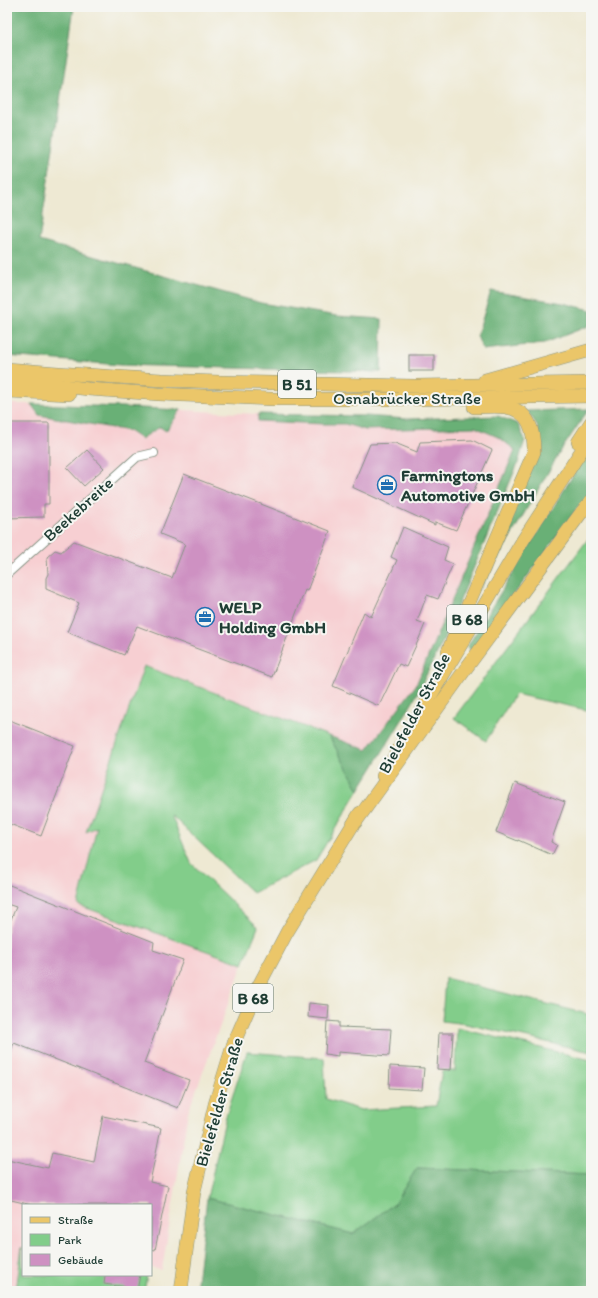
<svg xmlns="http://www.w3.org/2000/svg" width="598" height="1298" viewBox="0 0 598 1298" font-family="Itim,sans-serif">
  <rect width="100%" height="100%" fill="#f6f6f2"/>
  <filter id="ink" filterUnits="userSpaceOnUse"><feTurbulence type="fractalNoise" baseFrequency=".025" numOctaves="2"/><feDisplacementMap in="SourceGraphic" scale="8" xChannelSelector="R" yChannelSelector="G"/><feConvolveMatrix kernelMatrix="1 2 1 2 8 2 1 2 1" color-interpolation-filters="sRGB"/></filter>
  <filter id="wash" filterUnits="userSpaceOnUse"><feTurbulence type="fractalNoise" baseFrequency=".012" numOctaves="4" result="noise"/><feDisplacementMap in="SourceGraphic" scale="16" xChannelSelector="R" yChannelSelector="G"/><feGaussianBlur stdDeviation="0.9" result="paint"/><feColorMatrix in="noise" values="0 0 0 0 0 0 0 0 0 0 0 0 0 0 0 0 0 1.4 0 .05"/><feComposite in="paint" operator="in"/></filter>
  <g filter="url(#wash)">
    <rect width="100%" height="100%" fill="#eee9d3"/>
    <polygon fill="#f7cfd2" points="7,404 31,404 39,415 129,431 141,438 160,427 166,431 181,410 258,414 258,421 323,424 345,424 365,430 475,427 500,438 515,450 416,685 367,750 144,666 86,832 97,827 78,905 243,964 188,1112 162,1270 151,1268 151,1205 23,1205 23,1247 16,1291 7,1291"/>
    <g fill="#82cd8a" stroke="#50855f">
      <polygon points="591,535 591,711 515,694 486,741 454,718"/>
      <polygon points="144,666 329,736 359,790 316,860 253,893 171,815 191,863 258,927 243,964 78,905 97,827 86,832"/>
      <polygon points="445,978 591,1015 591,1052 466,1024 442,1021"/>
      <polygon points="457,1028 591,1060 591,1175 417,1168 394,1204 353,1234 207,1198 226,1116 247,1052 324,1058 326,1099 361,1110 436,1106 442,1071 455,1071"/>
      <polygon points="22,1247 23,1275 147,1275 144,1291 16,1291"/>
    </g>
    <g fill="#69b076" stroke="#447655">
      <polygon points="11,7 74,7 39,241 261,303 337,316 382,319 381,372 120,365 7,356 7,24"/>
      <polygon points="491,291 563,303 591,310 591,325 545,343 483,350 477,336"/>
      <polygon points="31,404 122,407 181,410 166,431 160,427 141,439 129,431 39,415"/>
      <polygon points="589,409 560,452 480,589 540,442 537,425 527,411"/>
      <polygon points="258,414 366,416 407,419 498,416 518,424 525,440 518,463 442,643 413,702 359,790 329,736 367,750 416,685 515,450 500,438 475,427 365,430 345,424 323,424 258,421"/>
      <polygon points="591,446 591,492 576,510 473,651 467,647"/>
      <polygon points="417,1168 591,1175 591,1291 196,1291 207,1198 353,1234 394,1204"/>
    </g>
    <g id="blocks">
      <g fill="#ce91c2">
        <rect x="409" y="355" width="25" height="16"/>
        <polygon points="7,423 49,423 49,504 44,504 44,517 7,518"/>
        <polygon points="472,440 492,450 456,530 435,522 435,525 352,487 370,444 395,443 417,452 420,442"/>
        <polygon points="87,450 104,468 84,486 67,468"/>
        <polygon points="184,474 330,531 307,591 305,590 272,677 137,626 124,655 67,632 79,603 46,589 46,578 48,574 47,557 55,550 61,552 74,541 172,578 185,544 160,534"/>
        <polygon points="403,527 448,547 444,560 453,564 438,599 427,595 417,621 425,624 418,641 406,667 399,664 379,706 333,686 364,612 371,617 397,560 391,557"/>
        <polygon points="7,719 75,746 41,836 7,823"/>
        <polygon points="515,783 565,802 551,842 557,845 552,855 518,840 518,841 496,832"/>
        <polygon points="7,884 154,942 153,950 183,960 144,1063 189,1080 178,1108 14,1043 7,1059 7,929 16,907 7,904"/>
        <polygon points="309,1003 329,1005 328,1019 308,1017"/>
        <polygon points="327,1021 339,1022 339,1027 391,1029 389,1056 338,1052 338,1056 325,1054"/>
        <polygon points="439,1033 453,1033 451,1070 437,1069"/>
        <polygon points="390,1066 424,1068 422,1090 389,1088"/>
        <polygon points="103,1116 161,1128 150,1182 168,1186 155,1250 151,1249 151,1205 32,1205 7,1199 7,1159 48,1168 52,1153 94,1162"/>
        <polygon points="105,1275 140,1275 137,1291 124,1291 125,1287 104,1284"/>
      </g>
    </g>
  </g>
  <g filter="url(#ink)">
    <use href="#blocks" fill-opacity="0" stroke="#869384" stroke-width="1"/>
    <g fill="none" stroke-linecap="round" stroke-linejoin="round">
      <defs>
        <polyline id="minor" points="7,574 137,457 154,453"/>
        <g id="primary">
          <polyline points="578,442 591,422"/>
          <polyline points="383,776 523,540 591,436"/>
          <polyline points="181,1291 194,1192 215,1104 233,1045 258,987 287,932 360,813"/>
        </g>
        <g id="trunk">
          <polyline points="7,369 58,373 162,380 220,382 415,386 591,383"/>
          <polyline points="7,379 88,389 159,394 271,399 414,399 591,396"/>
          <polyline points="485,380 591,350"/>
          <polyline points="7,391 69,394"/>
          <path d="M448,651l86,-199c0,-21 -4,-42 -29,-45 -10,-1 -21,0 -31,0"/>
          <polyline points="355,823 467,667 581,513 591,501"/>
        </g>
      </defs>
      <use href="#minor" stroke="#869384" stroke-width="10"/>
      <use href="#primary" stroke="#869384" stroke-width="14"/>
      <use href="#trunk" stroke="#869384" stroke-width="14"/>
      <use href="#minor" stroke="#fff" stroke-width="8"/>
      <use href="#primary" stroke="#ebc669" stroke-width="13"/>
      <use href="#trunk" stroke="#ebc669" stroke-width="13"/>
    </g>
  </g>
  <defs>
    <symbol id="office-ring" viewBox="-11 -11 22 22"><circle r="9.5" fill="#f6f6f2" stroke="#1f6fb2" stroke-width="1.5"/><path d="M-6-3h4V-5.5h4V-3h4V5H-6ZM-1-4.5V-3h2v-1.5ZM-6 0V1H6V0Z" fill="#1f6fb2"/></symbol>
  </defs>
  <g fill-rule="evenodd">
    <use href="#office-ring" x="376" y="474" width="22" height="22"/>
    <use href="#office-ring" x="194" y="606" width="22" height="22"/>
  </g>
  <g text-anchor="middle" stroke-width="4" stroke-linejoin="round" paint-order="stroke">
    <g fill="#f6f6f2" stroke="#60746d" stroke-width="1">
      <rect x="278" y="370" width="38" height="28" rx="3"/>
      <rect x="447" y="605" width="40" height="28" rx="3"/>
      <rect x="233" y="984" width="40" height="28" rx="3"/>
    </g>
    <g font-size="16" font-weight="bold" fill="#1f3d34">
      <text x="297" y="390">B 51</text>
      <text x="467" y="625">B 68</text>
      <text x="253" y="1004">B 68</text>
    </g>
    <g font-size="17" fill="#1f3d34" stroke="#f6f6f2">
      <text x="407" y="404">Osnabrücker Straße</text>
      <text transform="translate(78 509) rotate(-42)" y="6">Beekebreite</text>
      <text transform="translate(414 713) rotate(-62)" y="6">Bielefelder Straße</text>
      <text transform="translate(219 1102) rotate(-74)" y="6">Bielefelder Straße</text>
    </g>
    <g font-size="17" font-weight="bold" fill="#1f3d34" stroke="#f6f6f2" text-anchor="start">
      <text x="401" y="481">Farmingtons<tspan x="401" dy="20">Automotive GmbH</tspan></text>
      <text x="219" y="613">WELP<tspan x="219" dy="20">Holding GmbH</tspan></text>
    </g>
  </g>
  <rect width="598" height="1298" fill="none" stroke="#f6f6f2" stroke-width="24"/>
  <rect x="22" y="1204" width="130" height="72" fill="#f6f6f2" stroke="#a0aca6"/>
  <rect x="30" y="1217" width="20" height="6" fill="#ebc669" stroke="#a0aca6"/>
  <text x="58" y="1224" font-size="12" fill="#1f3d34">Straße</text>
  <rect x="30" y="1234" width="20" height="12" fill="#82cd8a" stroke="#a0aca6"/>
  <text x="58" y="1244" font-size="12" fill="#1f3d34">Park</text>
  <rect x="30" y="1254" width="20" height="12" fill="#ce91c2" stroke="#a0aca6"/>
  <text x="58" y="1264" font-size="12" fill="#1f3d34">Gebäude</text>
</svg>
